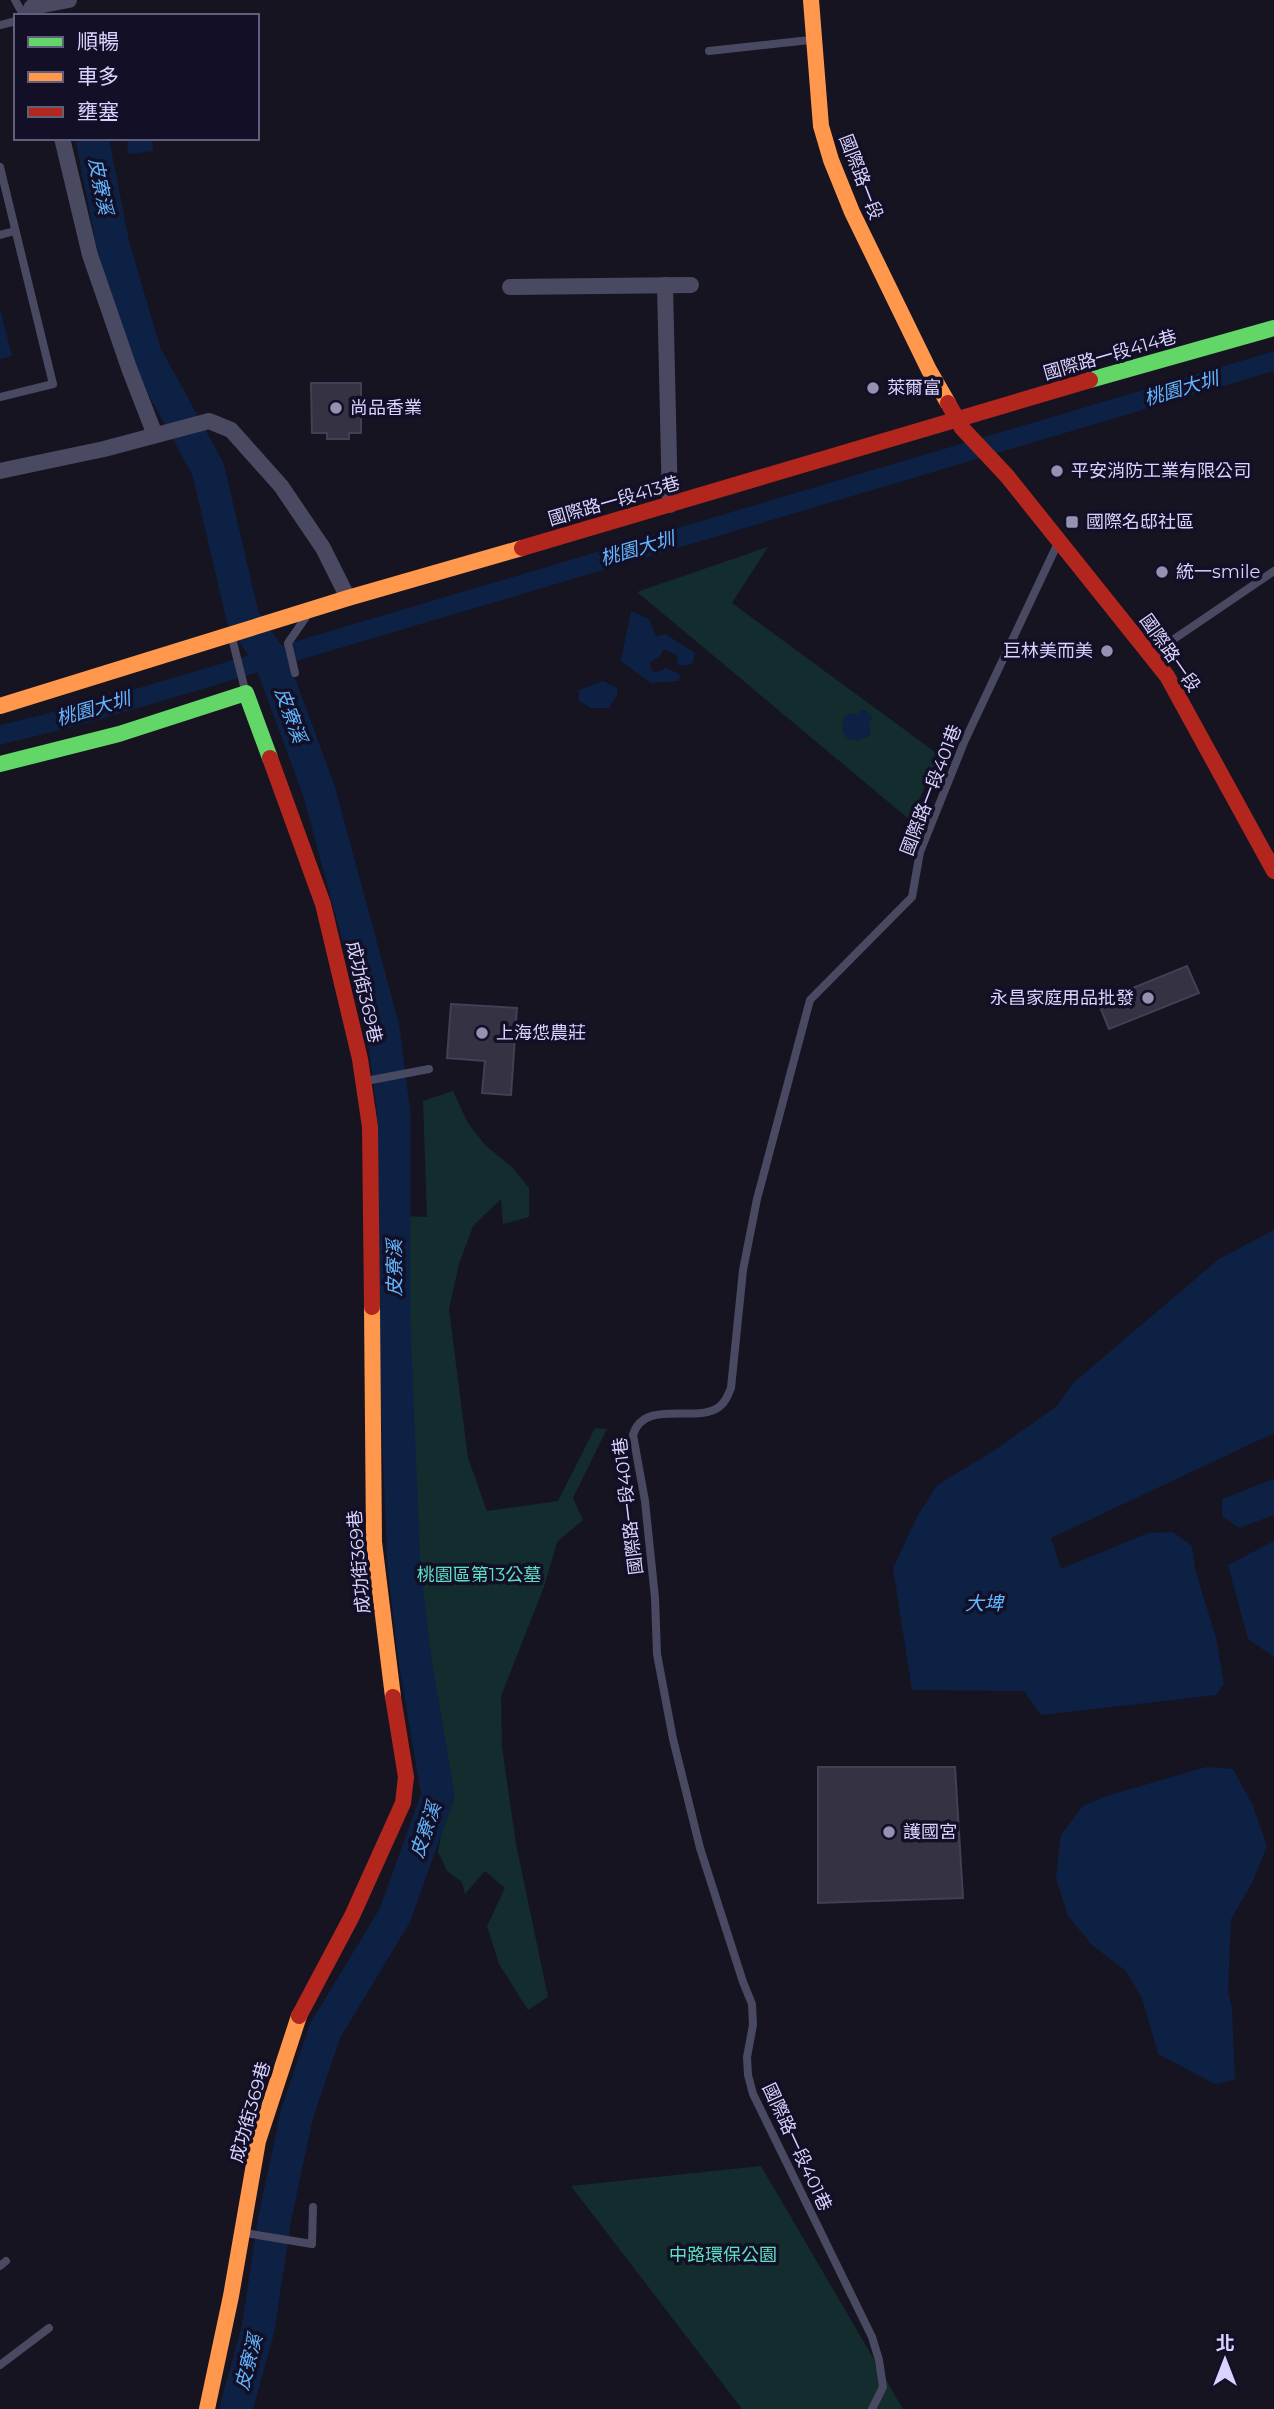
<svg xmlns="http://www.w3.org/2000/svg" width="1274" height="2409" viewBox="0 0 1274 2409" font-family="Montserrat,'Noto Sans TC',sans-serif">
  <rect width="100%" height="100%" fill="#161421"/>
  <g fill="#132c2d">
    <polygon points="768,547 732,603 939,755 910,820 637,592"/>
    <polygon points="453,1091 468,1123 485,1145 513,1168 529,1188 529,1217 503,1224 501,1199 473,1226 459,1264 449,1309 468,1458 487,1511 558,1501 595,1428 607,1429 573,1498 583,1520 557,1542 544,1587 501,1696 502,1747 516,1844 548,1997 528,2010 499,1964 487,1926 505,1888 485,1871 465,1894 462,1882 447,1871 438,1852 448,1791 413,1563 404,1255 406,1216 427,1217 423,1101"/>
    <polygon points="761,2166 903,2409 742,2409 571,2186"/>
  </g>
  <g fill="#0d2144">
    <polygon points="127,138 152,138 153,151 128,154"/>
    <polygon points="0,309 12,356 0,359"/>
    <polygon points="631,611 649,619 656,636 665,634 695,653 693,663 685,666 677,664 678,656 664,649 660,656 649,663 654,673 666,668 681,675 678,681 651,683 621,661"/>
    <polygon points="603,681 617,688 617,695 609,708 591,708 579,701 579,690"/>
    <path d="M863,709l10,9 -4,5 2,12 -12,6 -13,-3c-6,-11 -6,-17 3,-25l7,2z"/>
    <polygon points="1274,1230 1274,1433 1051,1538 1061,1569 1148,1533 1173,1532 1192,1546 1195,1569 1216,1638 1224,1684 1216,1695 1041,1715 1024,1691 912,1690 893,1568 918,1515 937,1485 992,1452 1057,1406 1073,1383 1219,1259"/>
    <polygon points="1274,1479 1274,1515 1239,1528 1222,1516 1222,1499"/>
    <polygon points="1274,1541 1274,1657 1248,1639 1228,1565"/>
    <polygon points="1206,1767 1233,1769 1253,1806 1267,1846 1252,1883 1231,1919 1228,1992 1232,2008 1235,2080 1215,2084 1158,2054 1142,1998 1126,1971 1092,1945 1068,1916 1056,1878 1061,1835 1082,1807 1103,1797"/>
  </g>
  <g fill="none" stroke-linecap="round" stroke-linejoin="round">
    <polyline stroke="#0d2144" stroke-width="19" points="0,735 81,715 1274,361"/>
    <polyline stroke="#0d2144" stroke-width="33" points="92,138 113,245 145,354 208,469 243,618 270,658 319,791 383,1028 394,1115 394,1325 404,1567 415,1660 438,1795 395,1915 325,2031 297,2114 275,2217 258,2329 236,2409"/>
  </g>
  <g fill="#343243" stroke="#433f54" stroke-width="2">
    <polygon points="311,383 361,383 361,433 349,433 349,439 327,439 327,433 312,433"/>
    <polygon points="1187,966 1199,993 1109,1029 1098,1002"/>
    <polygon points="451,1004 517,1008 511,1095 482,1093 485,1061 447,1058"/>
    <polygon points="818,1767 955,1767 963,1898 818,1903"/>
  </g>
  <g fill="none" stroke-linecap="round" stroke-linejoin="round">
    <g stroke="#4a4962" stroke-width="8">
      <polyline points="15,0 24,16"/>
      <polyline points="0,25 16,21"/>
      <polyline points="709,51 810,40"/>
      <polyline points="0,167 53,384 0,397"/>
      <polyline points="0,235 15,231"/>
      <polyline points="232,638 245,690"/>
      <polyline points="1152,654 1274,571"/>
      <polyline points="295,673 288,643 306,617"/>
      <polyline points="366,1081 429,1069"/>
      <polyline points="245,2233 312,2244 313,2207"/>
      <polyline points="0,2266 6,2261"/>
      <polyline points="0,2365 49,2328"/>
      <path d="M872,2409l11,-22 -4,-27 -7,-23 -119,-243 -5,-19 -1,-18 6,-32 -1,-21 -9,-22 -43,-134 -27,-109 -16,-85 -2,-56 -10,-97 -12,-66c11,-37 63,-11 86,-28 7,-5 9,-12 12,-19l12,-118 14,-71 53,-199 102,-103 8,-45 45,-112 92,-195"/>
    </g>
    <g stroke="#4a4962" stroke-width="16">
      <polyline points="27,16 32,7 69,0"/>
      <polyline points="62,138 90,255 129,368 155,435"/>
      <polyline points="665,285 670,505"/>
      <polyline points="510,287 691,285"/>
      <polyline points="0,471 104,449 209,421 231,430 281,486 323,548 348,598"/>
    </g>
    <g stroke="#63d668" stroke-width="16">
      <polyline points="1090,380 1274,328"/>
      <polyline points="0,764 119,734 246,693 270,758"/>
    </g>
    <g stroke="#ff974d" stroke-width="16">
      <polyline points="811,0 821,126 831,160 852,212 929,370 948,403"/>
      <polyline points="0,706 348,598 522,548"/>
      <polyline points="372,1307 374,1542 393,1697"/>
      <polyline points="207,2409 231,2296 258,2141 299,2016"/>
    </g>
    <g stroke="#b3261e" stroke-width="16">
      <polyline points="948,403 962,428 1007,476 1167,676 1274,871"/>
      <polyline points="522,548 1090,380"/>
      <polyline points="270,758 323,904 360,1059 370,1127 372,1307"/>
      <polyline points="299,2016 352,1916 403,1803 406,1777 393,1697"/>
    </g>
  </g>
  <g fill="#9591b1" stroke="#130f26" stroke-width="2.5">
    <circle cx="873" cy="388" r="7"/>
    <circle cx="336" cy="408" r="7"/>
    <circle cx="1057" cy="471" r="7"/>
    <rect x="1065" y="515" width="14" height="14" rx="3.5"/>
    <circle cx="1162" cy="572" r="7"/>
    <circle cx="1107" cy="651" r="7"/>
    <circle cx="1148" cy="998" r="7"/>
    <circle cx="482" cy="1033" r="7"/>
    <circle cx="889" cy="1832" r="7"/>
  </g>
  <g text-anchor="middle" stroke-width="7" stroke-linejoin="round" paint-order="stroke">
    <g font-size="18" fill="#d9d4ff" stroke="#130f26">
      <text transform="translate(861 177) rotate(69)" y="6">國際路一段</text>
      <text transform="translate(1110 355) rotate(-16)" y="6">國際路一段414巷</text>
      <text transform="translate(614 501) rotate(-16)" y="6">國際路一段413巷</text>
      <text transform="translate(1170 653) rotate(55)" y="6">國際路一段</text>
      <text transform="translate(931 790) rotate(-69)" y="6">國際路一段401巷</text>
      <text transform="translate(364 992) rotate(77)" y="6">成功街369巷</text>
      <text transform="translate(628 1506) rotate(-97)" y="6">國際路一段401巷</text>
      <text transform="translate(359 1562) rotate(-95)" y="6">成功街369巷</text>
      <text transform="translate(250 2112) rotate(-74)" y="6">成功街369巷</text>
      <text transform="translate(797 2147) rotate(65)" y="6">國際路一段401巷</text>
    </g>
    <g font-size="18" fill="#d9d4ff" stroke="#130f26" text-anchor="start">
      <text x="887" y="394">萊爾富</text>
      <text x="350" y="414">尚品香業</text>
      <text x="1071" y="477">平安消防工業有限公司</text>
      <text x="1086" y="528">國際名邸社區</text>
      <text x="1176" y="578">統一smile</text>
      <text x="1093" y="657" text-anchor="end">巨林美而美</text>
      <text x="1134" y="1004" text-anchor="end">永昌家庭用品批發</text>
      <text x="496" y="1039">上海怹農莊</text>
      <text x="903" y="1838">護國宮</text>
    </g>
    <g font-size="18" fill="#5fe0c0" stroke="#130f26">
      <text x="479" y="1581">桃園區第13公墓</text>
      <text x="723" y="2261">中路環保公園</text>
    </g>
    <g font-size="19" font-style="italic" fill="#62b6ff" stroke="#130f26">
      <text transform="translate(101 186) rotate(79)" y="7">皮寮溪</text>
      <text transform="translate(1181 388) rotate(-16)" y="7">桃園大圳</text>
      <text transform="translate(637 548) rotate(-16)" y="7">桃園大圳</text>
      <text transform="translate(93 708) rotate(-16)" y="7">桃園大圳</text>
      <text transform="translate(291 715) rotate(70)" y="7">皮寮溪</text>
      <text transform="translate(394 1268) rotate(-90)" y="7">皮寮溪</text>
      <text x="984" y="1610">大埤</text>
      <text transform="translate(425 1830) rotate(-71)" y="7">皮寮溪</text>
      <text transform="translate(248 2362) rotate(-75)" y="7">皮寮溪</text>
    </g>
  </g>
  <rect x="14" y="14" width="245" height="126" fill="#130f26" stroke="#625e7d" stroke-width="2"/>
  <rect x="28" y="37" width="35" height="10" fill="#63d668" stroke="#625e7d" stroke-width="2"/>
  <text x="77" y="49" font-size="21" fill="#d9d4ff">順暢</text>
  <rect x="28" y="72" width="35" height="10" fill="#ff974d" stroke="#625e7d" stroke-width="2"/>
  <text x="77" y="84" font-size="21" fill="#d9d4ff">車多</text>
  <rect x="28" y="107" width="35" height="10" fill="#b3261e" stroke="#625e7d" stroke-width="2"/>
  <text x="77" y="119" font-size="21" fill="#d9d4ff">壅塞</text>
  <g transform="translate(1225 2360)" stroke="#130f26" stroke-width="5" paint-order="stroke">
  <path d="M0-5L12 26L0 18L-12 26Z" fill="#d9d4ff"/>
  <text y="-10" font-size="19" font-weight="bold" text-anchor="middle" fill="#d9d4ff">北</text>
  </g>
</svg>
